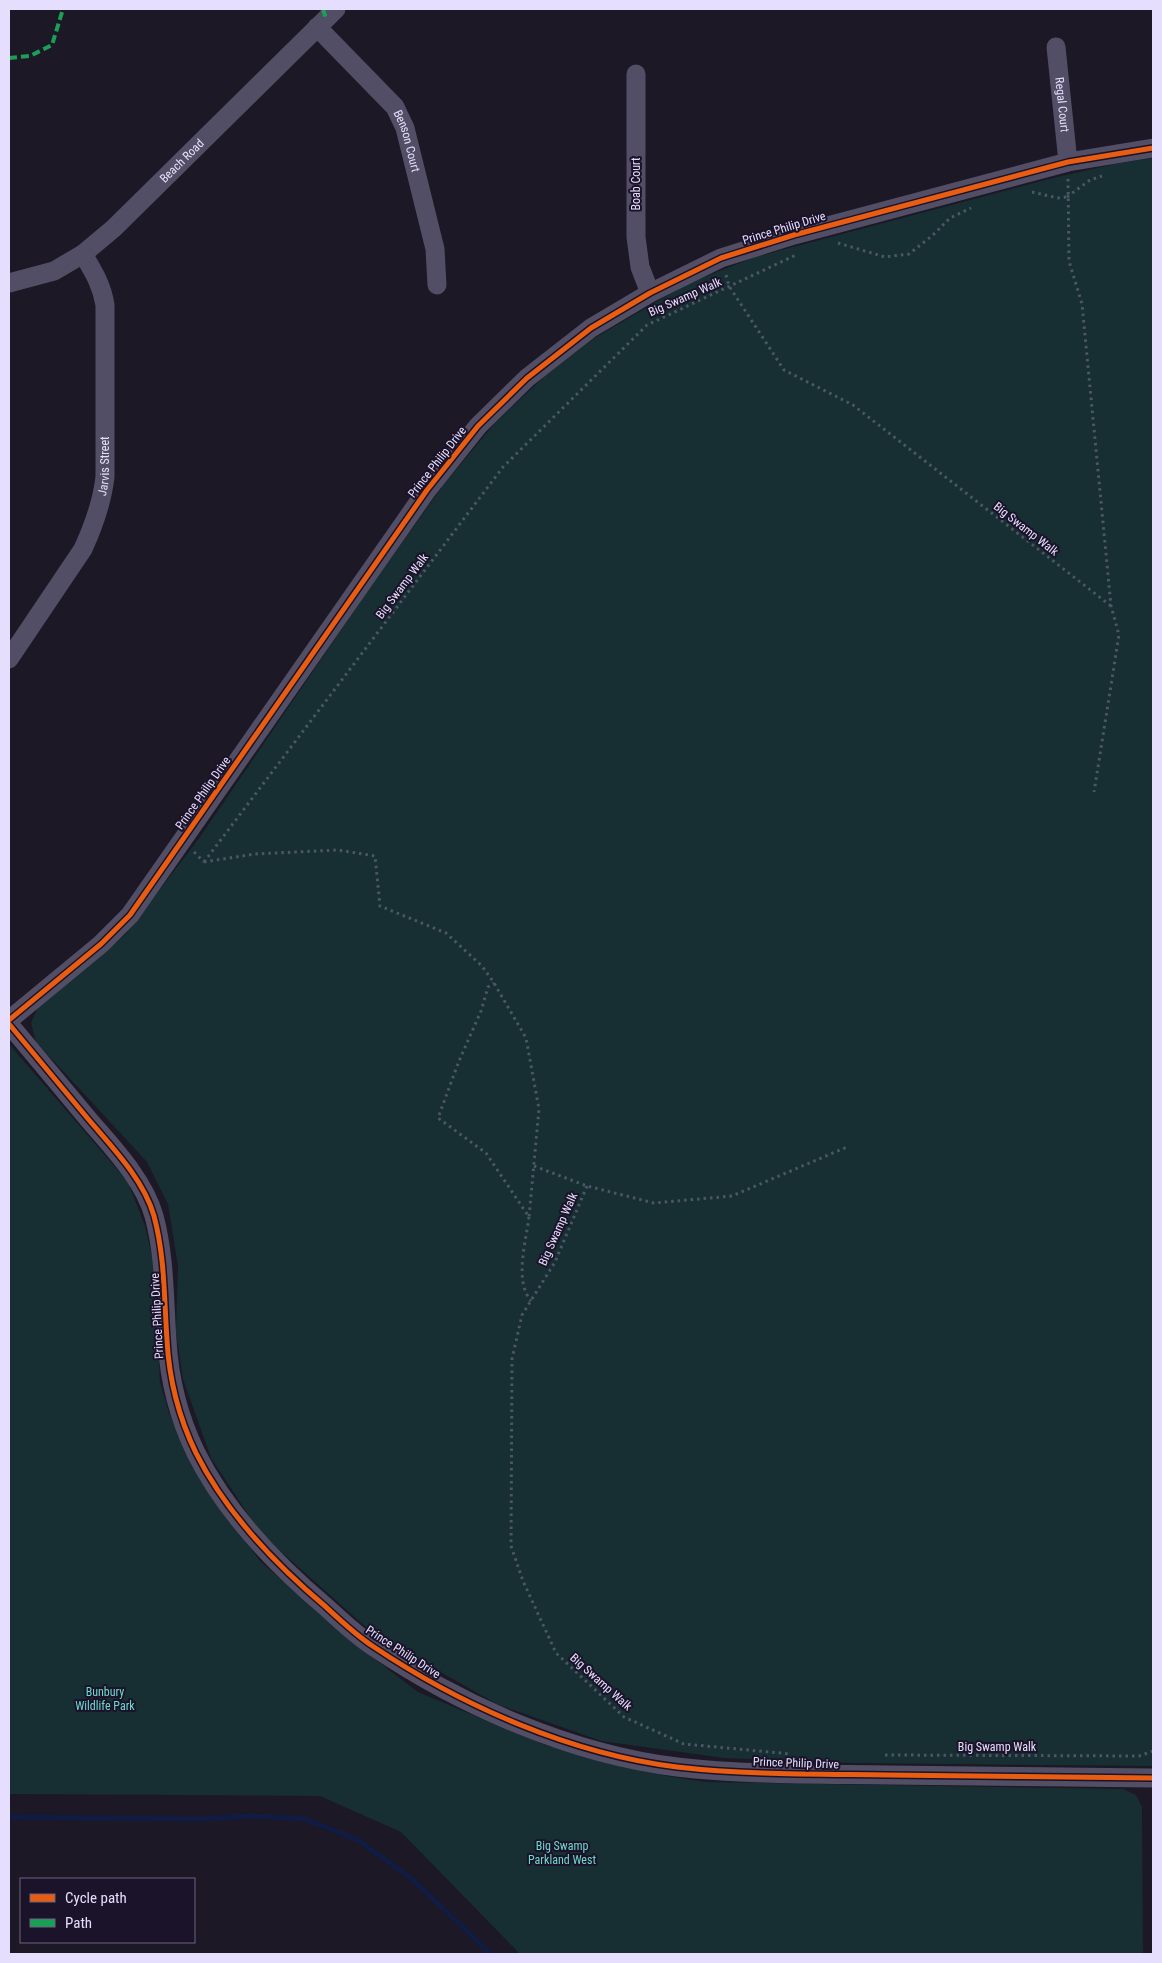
<svg xmlns="http://www.w3.org/2000/svg" width="1162" height="1963" viewBox="0 0 1162 1963" font-family="'Roboto Condensed',sans-serif">
  <rect width="100%" height="100%" fill="#1c1825"/>
  <g fill="#172e32">
    <polygon points="1153,158 1153,1766 853,1763 724,1758 601,1741 497,1704 376,1636 261,1534 211,1458 183,1379 176,1332 178,1266 168,1204 147,1162 36,1042 31,1023 39,1005 125,935 200,837 369,589 444,484 495,423 546,375 593,339 687,284 755,257 1057,177 1115,164"/>
    <polygon points="9,1044 128,1182 145,1226 154,1265 160,1382 169,1413 195,1471 260,1561 351,1641 418,1692 545,1745 667,1776 706,1782 1123,1789 1136,1795 1142,1807 1143,1954 520,1954 401,1832 320,1796 9,1794"/>
  </g>
  <g fill="none" stroke-linecap="round" stroke-linejoin="round">
    <polyline stroke="#101c44" stroke-width="5" points="9,1817 198,1819 253,1816 305,1819 358,1840 412,1879 491,1954"/>
    <g stroke="#4d5666" stroke-width="3" stroke-dasharray="2.5 4" stroke-linecap="butt">
      <polyline points="1068,179 1069,261 1082,304 1111,606 1119,635 1094,792"/>
      <polyline points="1032,192 1058,198 1067,197"/>
      <polyline points="1067,197 1090,180 1102,176"/>
      <polyline points="838,243 885,257 909,254 933,235 950,218 971,208"/>
      <polyline points="726,275 729,286 784,370 853,405 1111,606"/>
      <polyline points="194,852 204,862"/>
      <polyline points="204,862 503,467 647,325 798,254"/>
      <polyline points="204,862 255,854 338,850 375,856 380,906 446,933 482,966 494,983 526,1038 539,1109 529,1217 486,1153 438,1118 459,1061 481,1011 488,987 494,983"/>
      <polyline points="534,1166 587,1186 654,1203 732,1196 847,1147"/>
      <polyline points="587,1186 555,1262 522,1315 512,1359 511,1546 523,1581 556,1653 624,1717 684,1744 791,1754"/>
      <path d="M529,1217c-3,25 -15,63 2,84"/>
      <polyline points="885,1755 1139,1756 1153,1751"/>
    </g>
    <g stroke="#524e65" stroke-width="19">
      <path id="s1" d="M317,27l78,80 10,21 30,121 2,36"/>
      <path id="s2" d="M1056,47l12,115"/>
      <polyline points="636,74 636,237 640,267 650,293"/>
      <path id="s3" d="M9,283l45,-12 29,-17 31,-26 222,-219"/>
      <path id="s4" d="M9,659l74,-110c11,-24 19,-46 22,-72v-172c-3,-20 -12,-34 -22,-51"/>
      <polyline points="9,1020 101,944 130,915 427,490 478,426 527,378 591,328 650,293 721,258 794,235 1068,162 1153,148"/>
      <path d="M9,1024c27,32 53,64 80,96 23,27 55,60 65,96 11,41 10,82 13,124 2,38 12,78 29,113 30,60 79,111 130,154 15,14 31,29 48,40 88,59 197,107 303,120 69,8 141,7 211,8 88,1 177,2 265,3"/>
    </g>
    <g stroke="#1a9f57" stroke-width="4" stroke-dasharray="8 4" stroke-linecap="butt">
      <polyline points="323,9 326,19"/>
      <polyline points="9,58 30,56 52,45 63,9"/>
    </g>
    <defs>
      <g id="cycleway">
        <polyline points="9,1020 101,944 130,915 427,490 478,426 527,378 591,328 650,293 721,258 794,235 1068,162 1153,148"/>
        <path d="M9,1024c27,32 53,64 80,96 23,27 55,60 65,96 11,41 10,82 13,124 2,38 12,78 29,113 30,60 79,111 130,154 15,14 31,29 48,40 88,59 197,107 303,120 69,8 141,7 211,8 88,1 177,2 265,3"/>
      </g>
    </defs>
    <use href="#cycleway" stroke="#1a132a" stroke-width="8"/>
    <use href="#cycleway" stroke="#e95d12" stroke-width="5"/>
  </g>
  <g text-anchor="middle" stroke-width="4" stroke-linejoin="round" paint-order="stroke">
    <g font-size="12" fill="#e6defd" stroke="#1a132a">
      <text dy="4" stroke="none"><textPath href="#s2" startOffset="58">Regal Court</textPath></text>
      <text dy="4" stroke="none"><textPath href="#s1" startOffset="148">Benson Court</textPath></text>
      <text dy="4" stroke="none"><textPath href="#s3" startOffset="216">Beach Road</textPath></text>
      <text transform="translate(636 184) rotate(-90)" y="4">Boab Court</text>
      <text transform="translate(784 228) rotate(-17)" y="4">Prince Philip Drive</text>
      <text transform="translate(685 297) rotate(-24)" y="4">Big Swamp Walk</text>
      <text transform="translate(437 462) rotate(-52)" y="4">Prince Philip Drive</text>
      <text dy="4" stroke="none"><textPath href="#s4" startOffset="219">Jarvis Street</textPath></text>
      <text transform="translate(1026 529) rotate(38)" y="4">Big Swamp Walk</text>
      <text transform="translate(402 586) rotate(-53)" y="4">Big Swamp Walk</text>
      <text transform="translate(203 793) rotate(-55)" y="4">Prince Philip Drive</text>
      <text transform="translate(558 1229) rotate(-66)" y="4">Big Swamp Walk</text>
      <text transform="translate(157 1316) rotate(-93)" y="4">Prince Philip Drive</text>
      <text transform="translate(403 1652) rotate(33)" y="4">Prince Philip Drive</text>
      <text transform="translate(601 1682) rotate(42)" y="4">Big Swamp Walk</text>
      <text x="997" y="1751">Big Swamp Walk</text>
      <text transform="translate(796 1763) rotate(2)" y="4">Prince Philip Drive</text>
    </g>
    <g font-size="12" fill="#6ed9cd" stroke="#1a132a">
      <text x="105" y="1696">Bunbury<tspan x="105" dy="14">Wildlife Park</tspan></text>
      <text x="562" y="1850">Big Swamp<tspan x="562" dy="14">Parkland West</tspan></text>
    </g>
  </g>
  <rect width="1162" height="1963" fill="none" stroke="#e6defd" stroke-width="20"/>
  <rect x="20" y="1878" width="175" height="65" fill="#1a132a" stroke="#6c647e"/>
  <rect x="30" y="1894" width="25" height="8" fill="#e95d12" stroke="#6c647e"/>
  <text x="65" y="1903" font-size="15" fill="#e6defd">Cycle path</text>
  <rect x="30" y="1919" width="25" height="8" fill="#1a9f57" stroke="#6c647e"/>
  <text x="65" y="1928" font-size="15" fill="#e6defd">Path</text>
</svg>
